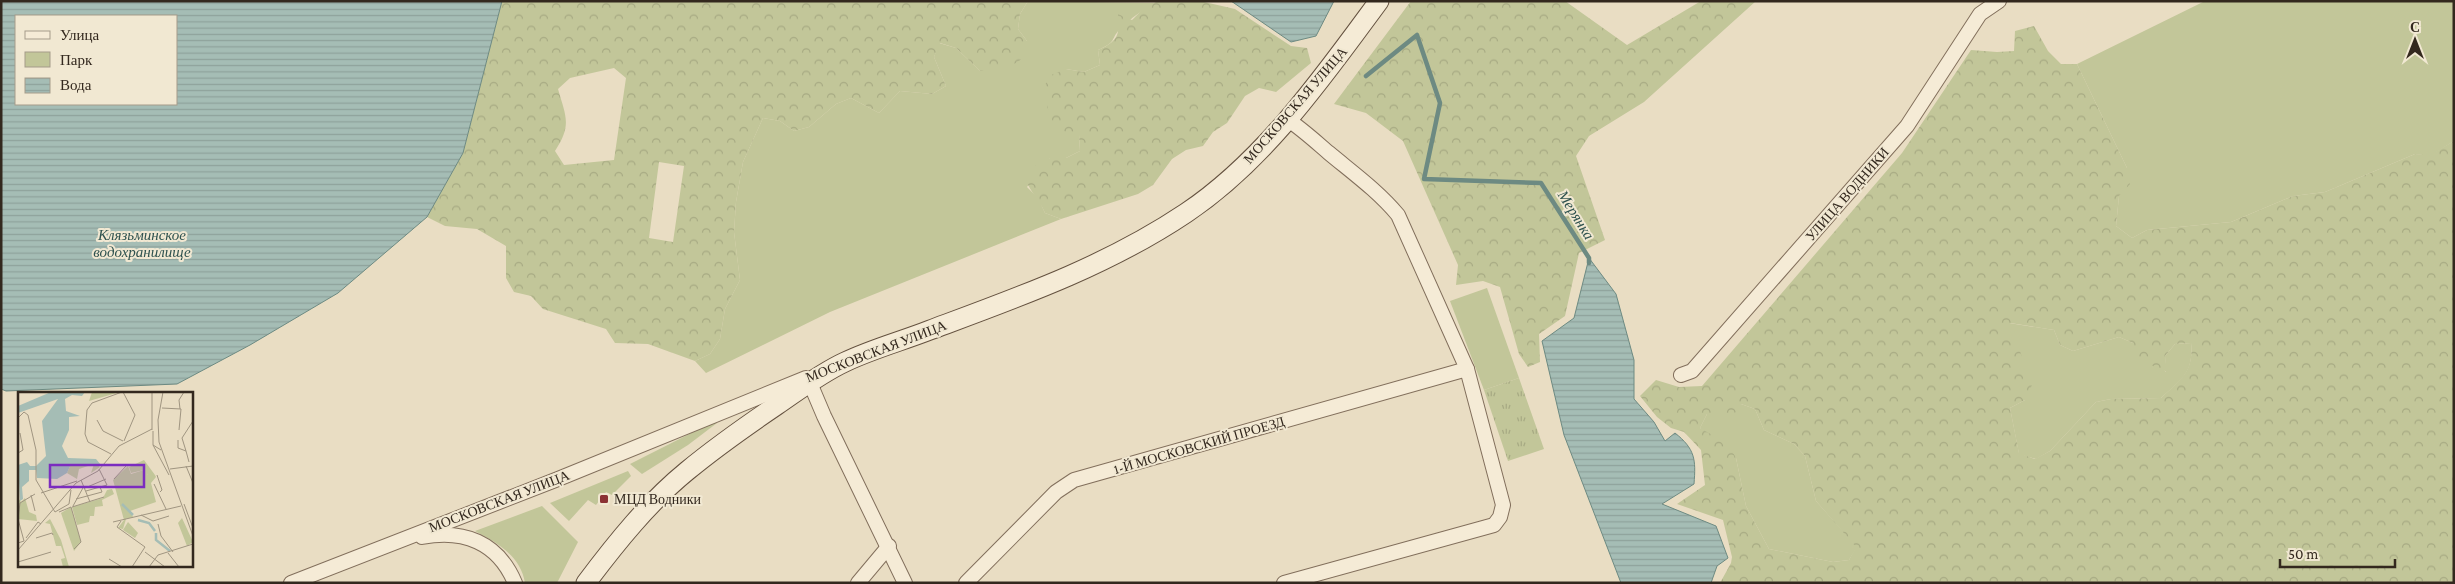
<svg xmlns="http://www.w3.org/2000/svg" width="2455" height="584" viewBox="0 0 2455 584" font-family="'Crimson Pro',serif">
  <defs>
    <pattern id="forest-crowns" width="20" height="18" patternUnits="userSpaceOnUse" patternTransform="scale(1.25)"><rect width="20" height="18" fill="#c2c699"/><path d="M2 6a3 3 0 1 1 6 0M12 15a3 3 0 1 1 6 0" fill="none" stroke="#a7aa83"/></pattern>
    <pattern id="park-tufts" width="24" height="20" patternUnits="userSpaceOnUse" patternTransform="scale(1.25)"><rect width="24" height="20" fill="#c2c699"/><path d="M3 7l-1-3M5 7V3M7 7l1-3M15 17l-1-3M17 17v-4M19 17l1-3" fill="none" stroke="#a7aa83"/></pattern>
    <pattern id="water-rules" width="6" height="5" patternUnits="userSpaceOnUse" patternTransform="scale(1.25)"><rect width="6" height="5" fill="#a5bdb5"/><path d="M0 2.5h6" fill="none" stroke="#8ea29b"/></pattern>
  </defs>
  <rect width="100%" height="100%" fill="#e9ddc3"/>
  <g fill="#c2c699">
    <path d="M1028,1l131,2c-15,5 -28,15 -39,26 -11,12 -2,12 -22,21l2,15 -16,7 -18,-3 13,66 1,16 -14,7h-16l-23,29 11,11 7,15 16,6 -231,93 -124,61 -11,-12 15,-7 10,-15 5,-30 15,-29 -6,-48 2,-30 7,-40 20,-44 17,3 14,10 15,-4 27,-23 15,-6 28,15 21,-22 32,3 14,-8 -12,-29 5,-14 17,5 24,23 47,-30 -9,-12 2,-15z"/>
    <polygon points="2205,1 2454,1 2454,141 2430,156 2415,154 2325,192 2293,196 2231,222 2147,230 2132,238 2116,226 2119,196 2127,168 2077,64"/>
    <polygon points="1487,288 1519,378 1484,390 1450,301"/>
    <path d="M2009,323l45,7 6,15 13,6 46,-14 14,6 33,29 -1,-16 10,-12 16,-1c3,30 -10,37 -30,55l-50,1 -15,3 -46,49 -14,8 -17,-5 -9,-46 15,-8z"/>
    <polygon points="1741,404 1755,409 1764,430 1794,444 1805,456 1816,501 1857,547 1849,560 1833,562 1769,549 1746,506 1736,458 1700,428 1707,414"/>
    <polygon points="715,421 717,423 688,445 642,474 630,464"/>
    <polygon points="628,471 631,476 612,495 606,492 596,505 588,500 569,521 550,503"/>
    <path d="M542,506l36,36 -21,41h-32c-4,-27 -29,-41 -50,-52z"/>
  </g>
  <g fill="url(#forest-crowns)" fill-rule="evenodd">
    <path d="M502,1h526l-8,13 -2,15 9,12 -1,15 -13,9 -33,6 -24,-23 -16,-5 -6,14 12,29 -14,8 -32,-3 -21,22 -28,-15 -15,6 -27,23 -15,4 -14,-10 -17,-3 -20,44 -7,40 -2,30 6,48 -15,29 -5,30 -10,15 -15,7 -47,-17 -33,-1 -9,-14 -63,-20 -12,-13 -17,-4 -8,-14v-32l-29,-17 -32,-3 -18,-9 36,-64zM614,68l12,10 -12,82 -50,5 -9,-14c17,-26 11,-34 3,-62l12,-11zM659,162l25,4 -11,76 -24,-4z"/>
    <path d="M1158,1h42l35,8 56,37 16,2 4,15 -35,29 -17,-4 -14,8 -18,27 -14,9 -10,14 -17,4 -14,9 -19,26 -15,9 -77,25 -16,-6c-7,-16 -18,-24 -22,-41l27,-14h16l14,-7 -1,-16c-31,-4 -29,-20 -36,-47l8,-13 15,-6 18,3 16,-7 -2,-15c20,-9 22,-15 20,-36l14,6 12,-12z"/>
    <polygon points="1411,1 1565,1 1627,45 1701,1 1756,1 1644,102 1589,136 1576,156 1605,240 1579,253 1565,316 1539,334 1540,362 1528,367 1519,354 1500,287 1483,281 1456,285 1458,265 1403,141 1366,113 1334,104"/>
    <path d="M2034,26l14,25 13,13h16l50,104 3,16 -11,12 -3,30 16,12 15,-8 84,-8 62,-26 32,-4 90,-38 15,1 24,-14v442h-734l11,-20 1,-6 -9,-37 -46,-16 28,-19 -4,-35 -17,-18 -13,-4 -14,-11 -17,-21 16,-16 23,7 23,-1 200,-233 69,-103 26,2 17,-1 1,-20zM2010,323l44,7 6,15 13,6 46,-14 14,6 4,16 30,13 -2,-16 10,-12 16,-1c3,29 -11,37 -30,55l-50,1 -15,3 -46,49 -15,8 -16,-6 -9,-45 15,-8 7,-15zM1741,404l14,5 9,21 30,14 11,12 11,45 40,46 -7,13 -16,2 -64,-13 -23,-43 -10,-48 -8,-14 -28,-16 7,-14 15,3 15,-5z"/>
  </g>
  <polygon fill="url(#park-tufts)" points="1519,378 1544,449 1508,461 1484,390"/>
  <g fill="url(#water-rules)" stroke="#6d8a82" fill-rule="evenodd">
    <path d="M1,1h501l-39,152 -36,64 -89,76 -88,52 -73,39 -171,7 -5,-2zM16,16h160v88h-160z"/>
    <polygon points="1231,1 1334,1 1316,36 1291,42"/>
    <path d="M1589,258l27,36 18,66v39l20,23 11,19 10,-8c20,16 21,26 19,51l-32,20 54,22 12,32 -11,8 -6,17h-90l-57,-148 -22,-94 32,-23z"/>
  </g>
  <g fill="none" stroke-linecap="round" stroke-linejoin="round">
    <polyline stroke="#6d8a82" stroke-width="4.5" points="1366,76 1417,35 1440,103 1424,179 1541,183 1589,258 1589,263"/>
    <defs>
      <g id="minor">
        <polyline points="1681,375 1692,371 1907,126 1980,14 1999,1"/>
        <polyline points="810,383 824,416 905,583"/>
        <path d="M422,537c41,-8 76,5 93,46"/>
        <polyline points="291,583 558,479 806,378"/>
        <polyline points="858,583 889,546"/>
        <polyline points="966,583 1056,492 1074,480 1467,369"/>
        <path d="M1284,583l210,-58 6,-8 3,-12 -36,-136 -69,-154c-20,-24 -45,-42 -69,-62 -14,-12 -27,-24 -42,-34"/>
      </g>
      <path id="secondary" d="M586,583c30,-40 63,-81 101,-112 29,-24 59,-45 90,-66 22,-15 44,-32 68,-43 27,-13 57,-21 85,-32 89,-33 177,-64 256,-117 79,-53 137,-136 193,-212"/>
    </defs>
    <use href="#minor" stroke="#826f5c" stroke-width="16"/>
    <use href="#secondary" stroke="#64513f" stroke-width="21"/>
    <use href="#minor" stroke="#f5ebd6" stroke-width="14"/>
    <use href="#secondary" stroke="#f5ebd6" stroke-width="19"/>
  </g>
  <rect fill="#8b3234" stroke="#f1e8d2" stroke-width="2" x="599" y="494" width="10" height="10" rx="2.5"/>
  <g text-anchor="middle" stroke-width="4" stroke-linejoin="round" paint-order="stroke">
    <g font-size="14" fill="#33281e" stroke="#f1e8d2">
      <text transform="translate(1295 105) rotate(-49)" y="5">МОСКОВСКАЯ УЛИЦА</text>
      <text transform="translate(1847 194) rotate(-49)" y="5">УЛИЦА ВОДНИКИ</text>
      <text transform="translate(876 351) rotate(-21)" y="5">МОСКОВСКАЯ УЛИЦА</text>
      <text transform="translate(1199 445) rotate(-16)" y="5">1-Й МОСКОВСКИЙ ПРОЕЗД</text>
      <text transform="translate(499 501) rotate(-21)" y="5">МОСКОВСКАЯ УЛИЦА</text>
    </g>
    <g font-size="14" fill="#33281e" stroke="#f1e8d2" text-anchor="start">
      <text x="614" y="504">МЦД Водники</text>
    </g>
    <g font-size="15" font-style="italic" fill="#2f524f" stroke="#f1e8d2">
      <text transform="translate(1576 215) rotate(58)" y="5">Мерянка</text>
      <text x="142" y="240">Клязьминское<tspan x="142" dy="17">водохранилище</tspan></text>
    </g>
  </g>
  <g transform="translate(18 392)">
    <rect width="175" height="175" fill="#e9ddc3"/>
    <path d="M126,68l11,15 1,2h-6l-6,-7 -13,3 -2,-6zM53,115l10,35 -7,9 -13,-38zM164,126l11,24 -6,4 -9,-23zM110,130l10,11 -3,5 -12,-8z" fill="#c2c699"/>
    <path d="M76,70l6,5 -9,6 3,-9 -15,5 -2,10 -10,-6 4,-9zM110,74l3,8 16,-5 3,2 -3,3 9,3 -5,6 5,19 -26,9 3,6 -7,2 -3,10 -5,-1 6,-8 -11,-40zM94,97l2,5 -12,6 1,6 -8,1 -1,9h-4l-1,6 -12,3 -5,-18 31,-9 4,-8zM32,127l11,21 8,27h-6l-2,-8 4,-1 -4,-12h-5l-6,-22 -5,-1z" fill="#c2c699"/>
    <path d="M74,0h28l-31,9zM0,106l3,4 4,-4 4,14 7,3 1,6 -19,-2z" fill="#c2c699"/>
    <path d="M33,0h34l-3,4 -10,-1 -7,4 1,12 14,5 -11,1v13l-7,16 6,12 28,1 5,6 -30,-1 -4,9 -10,6 -20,-1 -1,-8h-7v11l-7,6 1,12 -3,2 -2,-36 9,-3 3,4h6l10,-10 -4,-35 16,-22 -40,14v-7z" fill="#a5bdb5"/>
    <path fill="none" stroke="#a5bdb5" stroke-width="2.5" d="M104,112l11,11M120,128l11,3 6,8M138,141v7l14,11"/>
    <path fill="none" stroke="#a09581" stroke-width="1" d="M105,0l12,23 -11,26M134,0v38M145,0l-5,28 1,22 34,94M144,16l19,1 -2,21M162,17l-1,-9 5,-8M0,26l6,-6 4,3 8,35v30l19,32 14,-8 2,-14M79,28l6,11 20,10M135,39v14l8,5M160,48v8l8,3 3,11M135,53l16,30M168,59l-4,-13 11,-17M0,61l5,-3 -3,-17M93,62l-23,-12 -3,-8 2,-24 5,-7 30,-11M168,74l7,17M152,77l23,-3M139,83l5,15 -2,2M96,87l13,-14M63,88l9,22M136,92l12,25M67,96l21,-9M68,99l21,-6 -8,-16M23,101l36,-12M13,103l4,16M58,107l26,-7 -2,-5M166,112l9,24M55,114l11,-20M54,115l32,-10M41,120l12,-5 10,35 -7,7M123,123l12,6 16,-5M0,127l2,-16 15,-9M0,127l6,22 -6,2M103,129l-4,6 28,20 -13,20M95,130l68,-16M140,132l3,12 12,16M8,146l12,-16 3,2M18,146l16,-5 1,2M0,158l58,-67 22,-12 21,-25 33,-17M127,160l20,15M150,161l11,14M91,167l13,8M0,170l33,-10M131,175l9,-12 35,-11"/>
    <path fill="#7b2cbf" fill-opacity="0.15" stroke="#7b2cbf" stroke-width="2.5" d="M32,73h94v22h-94z"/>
    <rect width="175" height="175" fill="none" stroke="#33281e" stroke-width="2.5"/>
  </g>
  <rect width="2455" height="584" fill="none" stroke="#33281e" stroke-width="5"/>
  <rect x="15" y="15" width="162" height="90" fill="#f1e8d2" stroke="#a59b8a"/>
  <rect x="25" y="31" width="25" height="8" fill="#f5ebd6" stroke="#a59b8a"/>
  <text x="60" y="40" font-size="15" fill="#33281e">Улица</text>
  <rect x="25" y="52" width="25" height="15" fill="#c2c699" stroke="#a59b8a"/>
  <text x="60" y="65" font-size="15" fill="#33281e">Парк</text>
  <rect x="25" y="78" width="25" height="15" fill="url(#water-rules)" stroke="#a59b8a"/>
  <text x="60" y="90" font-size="15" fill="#33281e">Вода</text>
  <g transform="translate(2415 40)" stroke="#f1e8d2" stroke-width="4" paint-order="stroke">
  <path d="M0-4L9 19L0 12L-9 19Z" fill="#33281e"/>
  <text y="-8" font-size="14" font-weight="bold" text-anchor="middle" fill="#33281e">С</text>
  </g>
  <path d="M2280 559v8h115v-8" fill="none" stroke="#33281e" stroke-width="2.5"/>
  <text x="2288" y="559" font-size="15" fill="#33281e" stroke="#f1e8d2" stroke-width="4" paint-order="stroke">50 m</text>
</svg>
